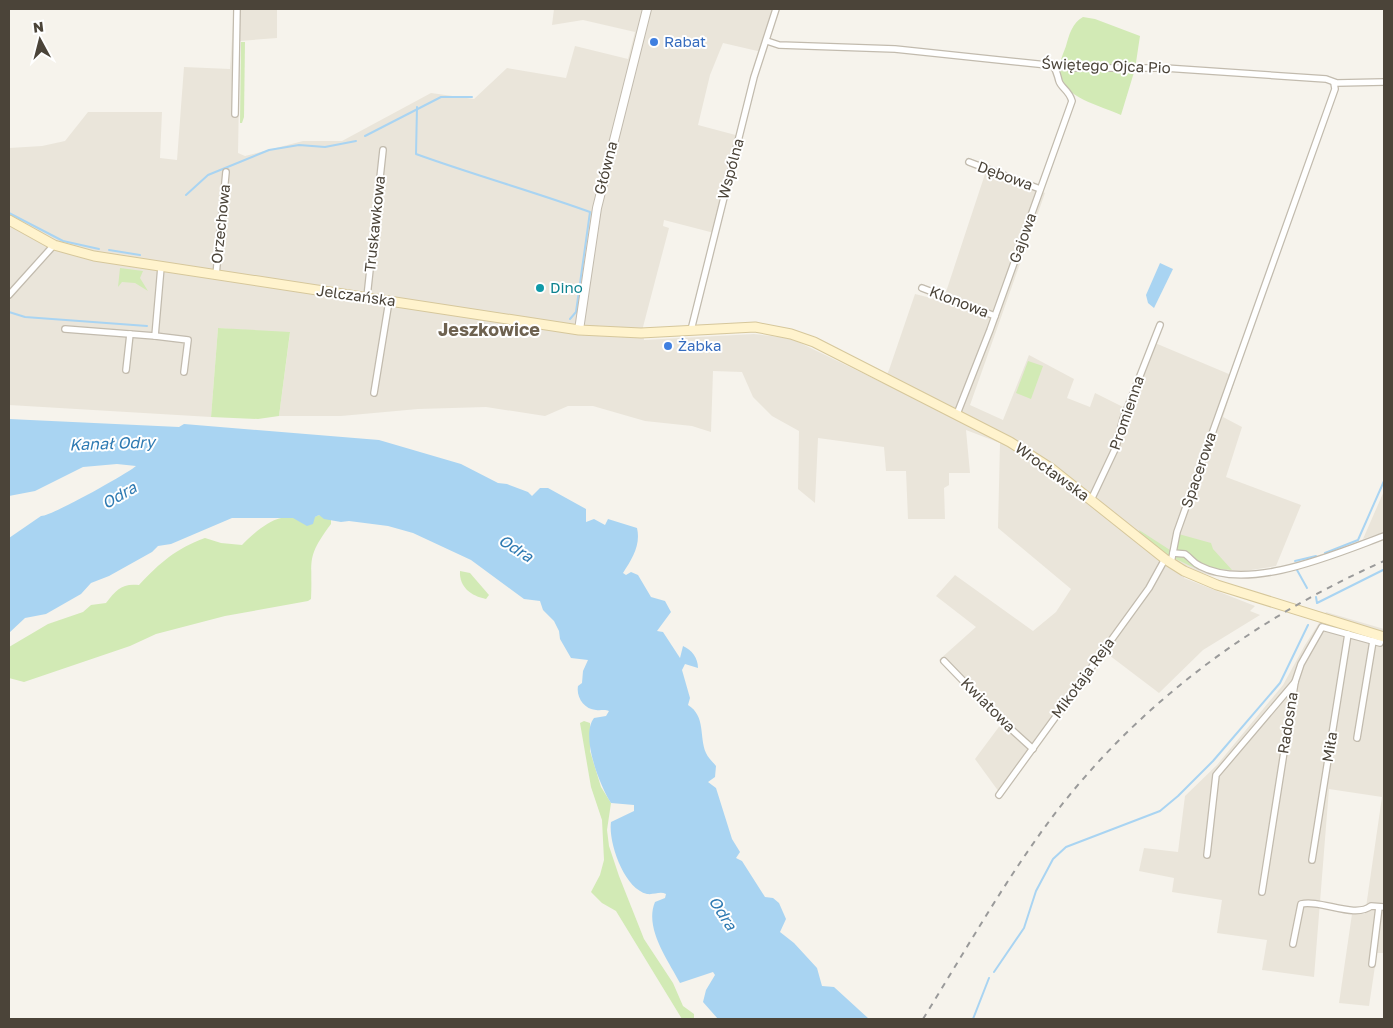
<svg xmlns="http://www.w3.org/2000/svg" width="1393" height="1028" viewBox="0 0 1393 1028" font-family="'Golos Text',sans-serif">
  <rect width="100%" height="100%" fill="#f6f3ec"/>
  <g fill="#eae5da">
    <polygon points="234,9 277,9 277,38 240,41 238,153 245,156 303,141 342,141 431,93 474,99 507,68 566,78 575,46 628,59 635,32 583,20 552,25 554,9 779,9 766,53 723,43 710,75 698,125 743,137 718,234 664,220 663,226 669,228 643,327 644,340 754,334 790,338 883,383 889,370 915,294 943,301 986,171 1045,193 970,405 1003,420 1029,355 1074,379 1067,398 1090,407 1095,393 1125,408 1155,343 1236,377 1223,417 1242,427 1226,477 1301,505 1276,566 1213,576 1188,569 1184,578 1255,606 1250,611 1260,615 1203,650 1159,693 1101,649 999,792 975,759 1001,724 939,660 976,627 936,596 955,575 1033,631 1056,612 1071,589 998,528 1000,443 966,430 970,473 949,473 949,485 944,488 945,519 908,519 906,471 886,471 884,447 818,438 815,503 798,489 799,431 772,416 753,397 742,372 713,371 711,432 692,426 645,421 593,406 568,406 545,416 486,407 418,409 341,416 279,416 290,333 218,328 211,417 9,405 9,148 42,146 65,141 88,112 162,112 160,158 177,160 184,67 230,69"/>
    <polygon points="1384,491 1384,532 1363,539"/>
    <polygon points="1326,612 1384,629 1384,953 1377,953 1369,1006 1339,1003 1352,914 1365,914 1382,797 1329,789 1314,977 1262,970 1267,940 1217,933 1222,900 1172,892 1174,878 1139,871 1144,848 1178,852 1185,796 1217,765 1283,685 1305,645"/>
  </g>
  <g fill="#d2eab5">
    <path d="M1083,17l12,2 45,17 -5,33 -14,46c-20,-9 -59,-18 -62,-42 -1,-8 4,-19 7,-27 3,-11 6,-23 17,-29z"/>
    <polygon points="241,42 245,42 244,117 242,123 240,123"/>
    <polygon points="120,268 143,271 140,278 148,291 135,283 122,282 118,287"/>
    <polygon points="218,328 290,332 279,416 258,419 211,417"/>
    <polygon points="1028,361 1043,366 1031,399 1016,393"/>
    <path d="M319,515l12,5v4c-26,35 -18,35 -20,75l-3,2 -83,15 -69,18 -26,12 -106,36 -15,-4v-31l39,-23 35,-12 8,-7 15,-2c10,-13 16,-20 33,-18 22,-23 36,-36 66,-47l16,5 21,2c10,-10 25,-24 39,-27 13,-2 25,4 38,-3z"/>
    <path d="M1139,530l31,20 5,-17 36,10 2,6 19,21 -25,-2 -2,4c-16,-7 -63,-25 -66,-42z"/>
    <path d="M460,571l10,2 19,22 -3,4c-15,-3 -27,-12 -26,-28z"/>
    <polygon points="584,721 590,723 590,751 601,787 611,803 607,830 609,846 619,876 644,939 673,983 683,1006 694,1014 694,1019 682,1019 616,911 602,903 591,892 600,875 604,860 602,820 591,787 580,723"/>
  </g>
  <g fill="#a9d4f2">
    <polygon points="1160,263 1173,269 1154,308 1148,303 1146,295"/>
    <path d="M9,419l170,8 5,-3 195,16 82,24 37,19 9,1 21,8 4,4 8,-8h8l38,21v13l8,-3 11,6 3,-6 29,9c4,17 -5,31 -14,45l3,2 5,-3 7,3 13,22 14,4 6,11 -14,19 6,1 17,26 3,-12c9,4 15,12 15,22l-13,-4 -3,6 8,28 -2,7c18,11 11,32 18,48 2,5 7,9 10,13l-1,11 -7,5 8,6 16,51 8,13 -4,6 6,3 23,36 8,1 6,5 7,16 -6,13 14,11 23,25 5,18 12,1 35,32h-151l-15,-17 3,-12 9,-15 -2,-3 -33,11c-12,-23 -36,-55 -25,-81l10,-4 1,-4c-6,-3 -12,1 -19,0 -23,-5 -39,-52 -36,-72l23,-11v-6l-23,-2c-11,-17 -31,-67 -17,-85l12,-2 3,-5c-5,-2 -8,0 -13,-1 -12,-1 -20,-13 -18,-24l4,-3 1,-12 5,-11 -17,-2 -11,-19 -1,-8 -5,-10 -11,-11 -3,-9 -16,-2 -53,-39 -58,-27 -25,-7 -39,-5 -8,1 -17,-3 -5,-4 -4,2 -2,7 -6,2 -14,-8h-61l-61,26 -13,2 -6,6 -43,24 -18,7 -10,11 -35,20 -21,4 -16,15v-95l32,-22c9,1 89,-44 95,-50l-19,-2 -34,3 -48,24 -26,5z"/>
  </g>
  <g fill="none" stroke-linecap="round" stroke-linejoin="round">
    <g stroke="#a9d4f2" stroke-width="2">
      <path d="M417,107l-1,47c58,21 116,37 174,58l-14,100 -6,7"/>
      <polyline points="365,136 441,97 472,97"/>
      <polyline points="186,195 208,175 269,150 299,145 325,147 356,141"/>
      <polyline points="9,213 63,241 99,249"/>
      <polyline points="109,250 140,255"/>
      <polyline points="9,312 25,317 147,326"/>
      <polyline points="1325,553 1358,540 1384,481"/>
      <polyline points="1295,561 1316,556"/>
      <polyline points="1297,570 1307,588"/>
      <polyline points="1316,597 1317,603 1383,570"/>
      <polyline points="994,972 1024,928 1036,891 1053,859 1066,847 1160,811 1178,796 1213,761 1280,683 1308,625"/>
      <polyline points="973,1019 989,978"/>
    </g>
    <defs>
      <g id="minor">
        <polyline points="767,41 779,45 895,49 1076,68 1165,68 1326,79 1337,83 1384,82"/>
        <polyline points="235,114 237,9"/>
        <polyline points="969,162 1040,189"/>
        <polyline points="216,275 226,172"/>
        <polyline points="922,288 995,316"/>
        <polyline points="9,295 54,245"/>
        <polyline points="367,297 383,150"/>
        <polyline points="65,329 155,336 161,267"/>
        <polyline points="691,330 754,77 776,9"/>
        <polyline points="155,336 188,340 184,372"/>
        <polyline points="126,370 130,334"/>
        <polyline points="374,393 389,301"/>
        <path d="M957,414l33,-84 82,-229c-3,-11 -11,-13 -13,-20 -2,-7 -2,-10 -6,-15"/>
        <polyline points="1091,500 1116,447 1123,419 1160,325"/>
        <path d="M1173,553l12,1c6,4 8,9 15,12 49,26 135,-12 184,-30"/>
        <polyline points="1171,563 1177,532 1335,89 1334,83"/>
        <polyline points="944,661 1001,720 1033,749"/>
        <polyline points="1357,738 1373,641"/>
        <polyline points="999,795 1149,588 1165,559"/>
        <polyline points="1207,855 1216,775 1295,682"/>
        <polyline points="1312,860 1348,634"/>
        <polyline points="1262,892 1295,682 1301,664 1322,627 1380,643 1382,636"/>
        <path d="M1293,944l8,-40c19,-5 54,15 70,2l13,1"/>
        <polyline points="1372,964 1379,907"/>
      </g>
      <polyline id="tertiary" points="579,330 597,208 647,9"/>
      <polyline id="secondary" points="9,220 54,245 94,256 579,330 641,333 755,327 791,334 814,342 1010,442 1052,469 1165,559 1184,571 1217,585 1384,637"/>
    </defs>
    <use href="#minor" stroke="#c2bbae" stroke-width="8"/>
    <use href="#tertiary" stroke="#c2bbae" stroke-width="10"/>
    <use href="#secondary" stroke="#d6c79b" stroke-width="11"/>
    <use href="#minor" stroke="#fff" stroke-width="5.5"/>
    <use href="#tertiary" stroke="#fff" stroke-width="8"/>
    <use href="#secondary" stroke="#fff3cd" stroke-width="9"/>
    <path stroke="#9a9a9a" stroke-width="2" stroke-dasharray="6 6" stroke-linecap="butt" d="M923,1019c39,-63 76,-128 119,-188 87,-121 207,-210 342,-270"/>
  </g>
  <g fill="#3f7fe0" stroke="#fff" stroke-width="2">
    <circle cx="654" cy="42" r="5"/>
    <circle cx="668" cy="346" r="5"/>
  </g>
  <circle fill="#0f9aa8" stroke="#fff" stroke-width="2" cx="540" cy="288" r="5"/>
  <g text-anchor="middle" stroke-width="4" stroke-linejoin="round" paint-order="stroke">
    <g font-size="15" fill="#366cbe" stroke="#fff" text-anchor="start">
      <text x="664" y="47">Rabat</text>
      <text x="678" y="351">Żabka</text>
    </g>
    <g font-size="15" fill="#4b4439" stroke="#fff">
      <text transform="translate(1106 66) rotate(2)" y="5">Świętego Ojca Pio</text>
      <text transform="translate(606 168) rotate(-76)" y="5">Główna</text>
      <text transform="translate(731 169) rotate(-75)" y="5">Wspólna</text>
      <text transform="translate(1005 176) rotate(20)" y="5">Dębowa</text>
      <text transform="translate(221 224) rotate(-84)" y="5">Orzechowa</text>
      <text transform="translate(375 224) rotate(-84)" y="5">Truskawkowa</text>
      <text transform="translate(1023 238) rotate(-70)" y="5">Gajowa</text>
      <text transform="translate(356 296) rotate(8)" y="5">Jelczańska</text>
      <text transform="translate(959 302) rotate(21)" y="5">Klonowa</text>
      <text transform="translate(1127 413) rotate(-71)" y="5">Promienna</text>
      <text transform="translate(1199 470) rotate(-71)" y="5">Spacerowa</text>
      <text transform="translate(1052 472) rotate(36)" y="5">Wrocławska</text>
      <text transform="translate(1083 678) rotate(-54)" y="5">Mikołaja Reja</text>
      <text transform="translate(988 705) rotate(45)" y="5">Kwiatowa</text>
      <text transform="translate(1288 723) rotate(-81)" y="5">Radosna</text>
      <text transform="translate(1330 747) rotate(-81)" y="5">Miła</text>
    </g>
    <g font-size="15" fill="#0d838f" stroke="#fff" text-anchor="start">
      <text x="550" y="293">Dino</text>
    </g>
    <g font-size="16" font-style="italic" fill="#2e7ab2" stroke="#fff">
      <text transform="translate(112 443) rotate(-2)" y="6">Kanał Odry</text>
      <text transform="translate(119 495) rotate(-30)" y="6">Odra</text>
      <text transform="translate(516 548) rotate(32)" y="6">Odra</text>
      <text transform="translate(723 913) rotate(57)" y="6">Odra</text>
    </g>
    <g font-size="18" font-weight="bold" fill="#6e6250" stroke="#fff">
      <text x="489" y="336">Jeszkowice</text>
    </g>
  </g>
  <rect width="1393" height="1028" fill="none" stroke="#4b4439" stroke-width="20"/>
  <g transform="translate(40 40) rotate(353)" stroke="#ffffff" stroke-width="4" paint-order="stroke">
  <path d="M0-4L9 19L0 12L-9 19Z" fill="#4b4439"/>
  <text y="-8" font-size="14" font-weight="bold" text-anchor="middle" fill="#4b4439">N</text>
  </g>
</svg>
